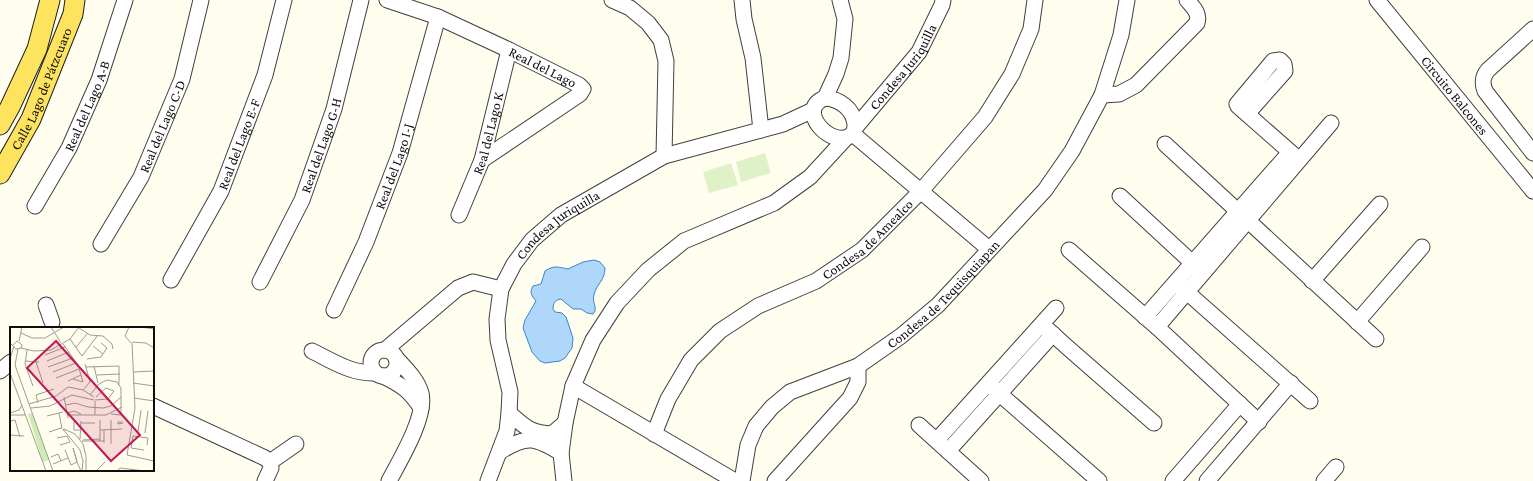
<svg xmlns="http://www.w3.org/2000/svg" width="1533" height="481" viewBox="0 0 1533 481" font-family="'Crimson Pro',serif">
  <rect width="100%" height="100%" fill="#fffded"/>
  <g fill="#dff2c7">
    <polygon points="765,153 771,173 741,182 736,162"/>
    <polygon points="731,163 738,185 709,193 703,172"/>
  </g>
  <path fill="#afd7f9" stroke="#3386d3" d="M594,260l6,2 5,6c0,13 -9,16 -11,27 -2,6 2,10 1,16l-2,3 -6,-1 -6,-4h-8l-12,-10c-6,1 -8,4 -8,10l2,3 7,1 4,4 7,21 -1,10 -7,10 -5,3 -15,2 -5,-2 -8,-9 -9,-24 2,-8 11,-19c-4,-5 -7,-8 -3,-15l8,-2 4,-13c9,-6 13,-4 23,-2l15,-7z"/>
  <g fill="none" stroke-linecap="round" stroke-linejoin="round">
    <defs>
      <g id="minor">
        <path id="s1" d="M387,0l51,17 71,33 70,35 4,4 -3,5 -98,66"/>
        <polyline points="612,0 630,8 648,23 661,40 666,61 664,156"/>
        <polyline points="742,0 744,19 753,58 761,130"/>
        <path id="s2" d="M1377,0l156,191"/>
        <path d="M1533,29l-45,41c-6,7 -6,13 -3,21l48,62"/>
        <path d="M1102,95l17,-1 17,-9 61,-62c3,-10 -4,-16 -10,-23"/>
        <path d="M825,98c15,1 28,11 30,26 0,4 0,9 -4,11 -18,15 -57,-25 -26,-37z"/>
        <polyline points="825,98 836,74 841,58 845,19 840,0"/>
        <polyline points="1247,114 1285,71 1284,64 1280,60 1273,61 1237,104 1238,106 1297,158"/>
        <path id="s3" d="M855,128l64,-76 23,-47 1,-5"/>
        <polyline points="853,134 989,249"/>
        <polyline points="1165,144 1376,339"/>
        <polyline points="1120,196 1200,270"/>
        <path id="s4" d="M35,206l34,-58 30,-68 26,-80"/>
        <path id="s5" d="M459,215l23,-55 27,-110"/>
        <path id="s6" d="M101,244l40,-67 41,-98 19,-79"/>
        <polyline points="1069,250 1157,327 1259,422"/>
        <path id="s7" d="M171,280l50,-89 44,-116 19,-75"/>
        <polyline points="1312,281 1380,204"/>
        <path id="s8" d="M260,282l42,-82 32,-91 27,-109"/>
        <polyline points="1180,286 1310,401"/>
        <polyline points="46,305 52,322"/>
        <path id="s9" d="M334,310l32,-68 34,-89 38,-136"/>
        <polyline points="1145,317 1290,152"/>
        <polyline points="1357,322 1422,247"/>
        <polyline points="1045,327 1067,347 1154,423"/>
        <polyline points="1157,327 1331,123"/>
        <circle cx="384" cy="363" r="13"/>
        <polyline points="385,350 458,288 473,282 501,289"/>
        <path d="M312,351c20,10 40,23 63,22"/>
        <polyline points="0,371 11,362"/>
        <path d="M383,376c19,9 27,15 38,32"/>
        <polyline points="573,386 735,481"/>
        <polyline points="993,388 1099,481"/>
        <polyline points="153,406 265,458 270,462 271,468 265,481"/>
        <path d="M509,413c16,14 21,20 43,21l13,-11"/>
        <polyline points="919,425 981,481"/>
        <path id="s10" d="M654,434l14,-35 23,-39 29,-29 38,-25 58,-25 46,-31 59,-59 64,-74 27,-43 19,-45 4,-29"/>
        <polyline points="937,440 1056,308"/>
        <path d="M501,451c26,-16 34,-14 60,2"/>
        <polyline points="948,451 1053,334"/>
        <polyline points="270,462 296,444"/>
        <path d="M389,481c11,-21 38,-65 32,-88 -4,-14 -16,-25 -25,-35"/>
        <path id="s11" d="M488,481l19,-50 2,-18 1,-21 -12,-52 -1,-21 4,-30 13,-25 18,-24 29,-25 103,-59 119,-32 30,-14"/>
        <polyline points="564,481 561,453 565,423 573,386 593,340 617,303 648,270 684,241 774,203 810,177 846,138"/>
        <path id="s12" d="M742,481l6,-36 8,-19 16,-19 18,-15 68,-26 43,-30 37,-31 107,-115 27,-39 30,-56 19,-60 6,-35"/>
        <polyline points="775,481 850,398 858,382 858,366"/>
        <polyline points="1173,481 1240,404"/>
        <polyline points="1207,481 1291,383"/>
        <polyline points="1324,481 1336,467"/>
      </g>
      <g id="major">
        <polyline points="0,125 10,107 37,49 50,0"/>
        <path id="s13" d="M0,174l31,-55 42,-105 2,-14"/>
      </g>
    </defs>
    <use href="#minor" stroke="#404040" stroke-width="17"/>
    <use href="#major" stroke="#1e1e1e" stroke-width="21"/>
    <use href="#minor" stroke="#fff" stroke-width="15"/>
    <use href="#major" stroke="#fee45e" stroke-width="19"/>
  </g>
  <g text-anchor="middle" stroke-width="4" stroke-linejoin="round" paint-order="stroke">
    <g font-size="14" fill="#0d0d0d" stroke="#fff">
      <text dy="5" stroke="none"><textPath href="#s3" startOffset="78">Condesa Juriquilla</textPath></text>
      <text dy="5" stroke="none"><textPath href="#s1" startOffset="170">Real del Lago</textPath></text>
      <text dy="5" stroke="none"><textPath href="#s13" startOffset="95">Calle Lago de Pátzcuaro</textPath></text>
      <text dy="5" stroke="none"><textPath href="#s2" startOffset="123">Circuito Balcones</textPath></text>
      <text dy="5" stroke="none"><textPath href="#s4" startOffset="113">Real del Lago A-B</textPath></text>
      <text dy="5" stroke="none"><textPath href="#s6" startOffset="133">Real del Lago C-D</textPath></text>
      <text dy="5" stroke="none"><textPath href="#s5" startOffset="87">Real del Lago K</textPath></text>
      <text dy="5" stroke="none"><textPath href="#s7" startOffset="152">Real del Lago E-F</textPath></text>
      <text dy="5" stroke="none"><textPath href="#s8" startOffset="150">Real del Lago G-H</textPath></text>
      <text dy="5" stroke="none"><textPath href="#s9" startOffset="156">Real del Lago I-J</textPath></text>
      <text dy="5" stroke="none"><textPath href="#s11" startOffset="285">Condesa Juriquilla</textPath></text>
      <text dy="5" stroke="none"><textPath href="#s10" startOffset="299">Condesa de Amealco</textPath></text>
      <text dy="5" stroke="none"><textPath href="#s12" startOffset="290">Condesa de Tequisquiapan</textPath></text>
    </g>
  </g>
  <g transform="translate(10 327)">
    <rect width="144" height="144" fill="#fffded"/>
    <path d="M22,86l17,47 -6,2 -15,-48z" fill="#ccebb5"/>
    <path fill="none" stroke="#9e9d93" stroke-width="1" d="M41,0l10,16M119,0l-4,9 6,7M131,0l13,2M69,1l11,7 13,1 9,8 1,5M11,6l11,5h13l19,-11M60,12l12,17M9,14l3,-14M122,15l14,1 8,5M0,16l6,6 5,-1 1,-3 -5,-4 -4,4M122,16l3,65 -8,47 27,6M53,17l15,21 5,17 -10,-3M83,19l10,8M66,20l12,-14M11,21l13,3 17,-1 19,-11 9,-12M8,22l-3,16 38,106M17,23l-2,14 8,22M35,28l20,-8M72,29l16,-21M0,32l4,-13M77,32l14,-2 6,-9 -6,-5M15,34l14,1M37,34l22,-9M26,35l7,21M84,39l4,17M38,40l25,-9M76,40l33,-1v19M43,45l23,-9M123,45l21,-1M0,46l36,98M87,48l23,-1M46,51l23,-9M58,54l13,-6M123,56l21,3M73,63l7,-8 -5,-18M80,68l9,-11M54,70l4,21M86,70l10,-9 8,3M124,71l20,3M85,73l13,-1 6,-8M85,74v14M28,76l-2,-8 18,-6M19,77l27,-8 12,-9 15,3 11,7M56,78l9,-2 13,4 15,1 8,-2 10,-9v-9l-4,-6 -10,-2 -8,4M21,81l19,-2 22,-11 22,5M0,86l9,-3 3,-5M49,86l3,16M57,86l7,-2 7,3M101,87l10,1v-18M0,88h15M58,88h38l16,-8M37,89l16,-4M90,93v21M0,94l5,-1 5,17M64,95v8h7M108,95h4l1,1 -5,1zM71,96h14M54,102l11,5 8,10 3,12v15M90,103l22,-1M94,103v13M54,104l-1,-2 17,21 3,11 -1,10M39,105l12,-4M128,105l3,-22M135,106l3,-22M0,108l14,1M47,111l10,-2 3,6 -10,3M70,112l1,-18M73,113l17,-1M72,114h22M101,117v-24M55,123l6,15 6,-3 4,9M134,123l-13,-2 2,-12 15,2 -1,7M41,130l7,-3 3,7M67,134l-4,-13 4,14M43,137l15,-6M86,144l9,-9M107,144l3,-3 25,3"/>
    <path fill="#c2185b" fill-opacity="0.15" stroke="#c2185b" stroke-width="2" d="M46,14l84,94 -29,26 -84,-93z"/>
    <rect width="144" height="144" fill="none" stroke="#0d0d0d" stroke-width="2"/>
  </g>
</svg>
